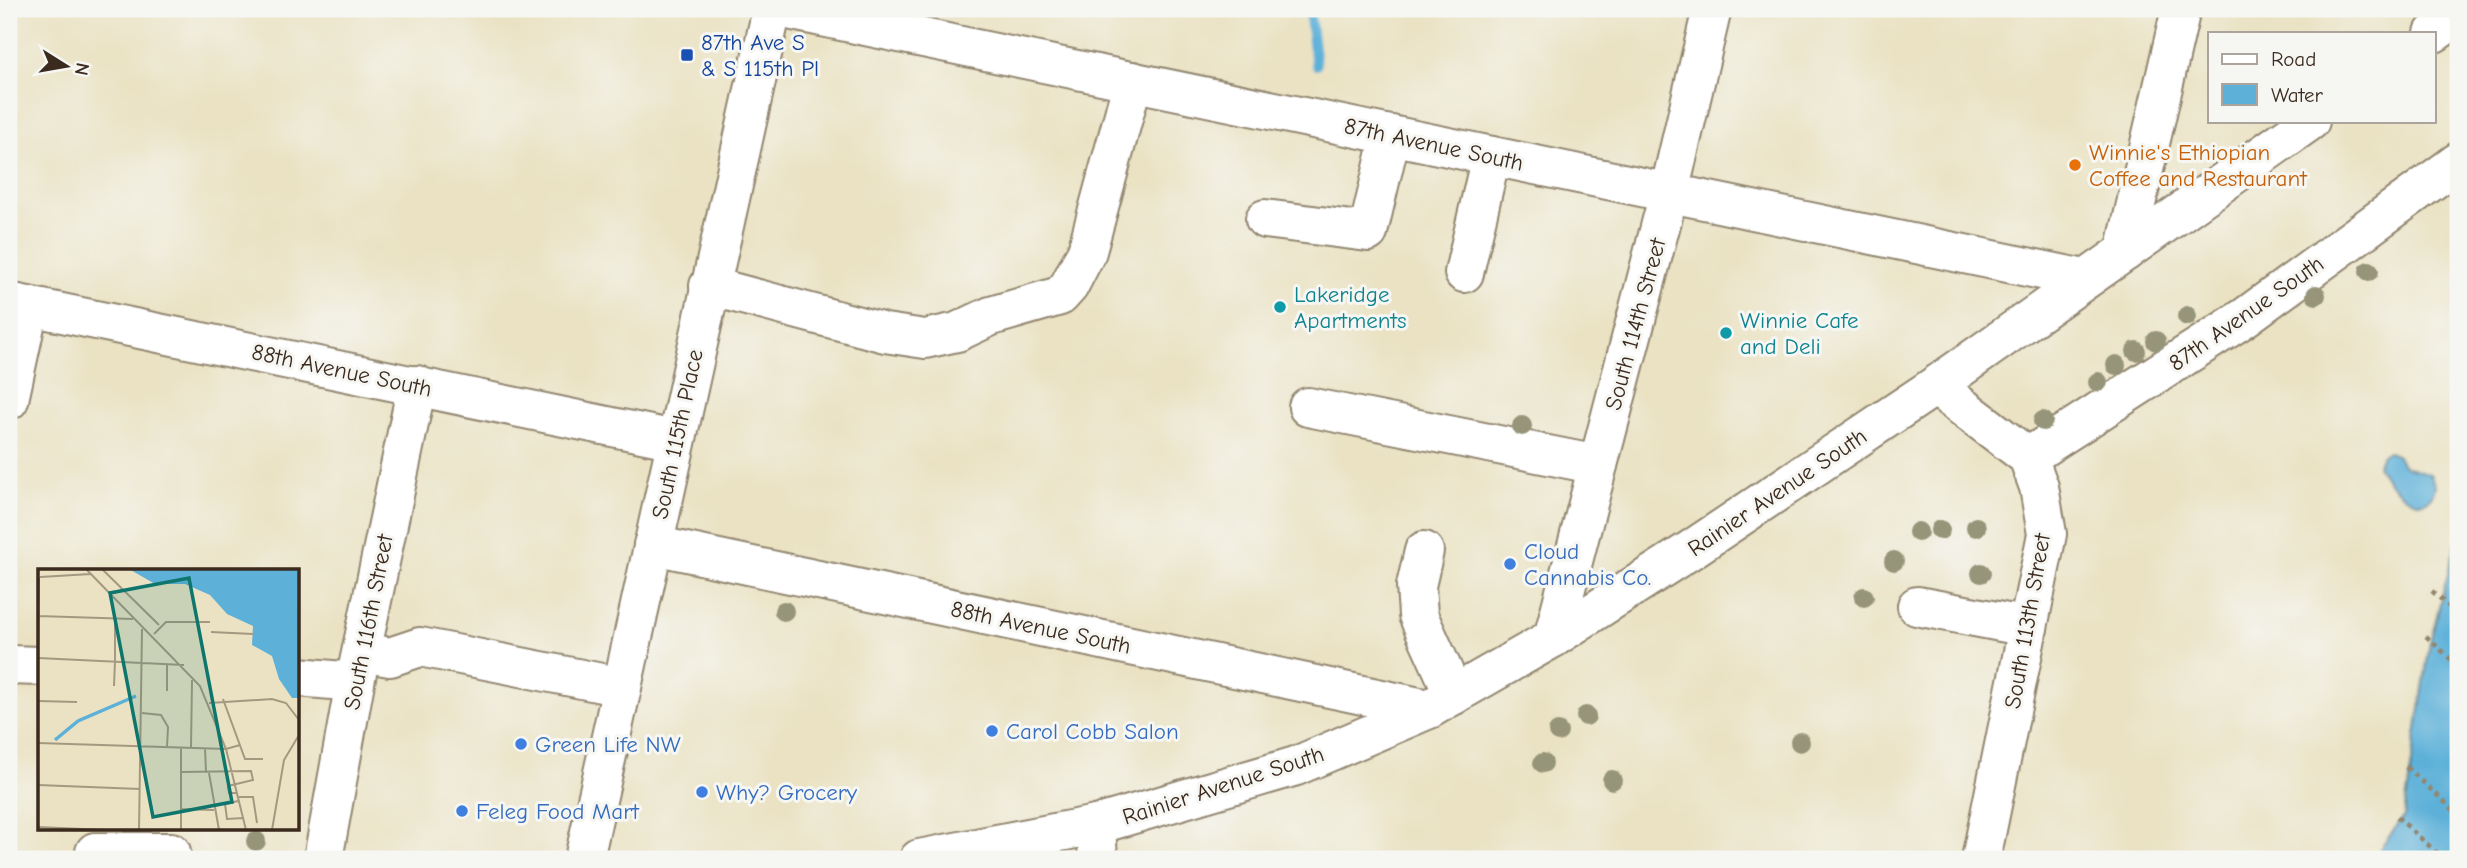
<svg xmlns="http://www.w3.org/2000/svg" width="2467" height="868" viewBox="0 0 2467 868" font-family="'Comic Neue',sans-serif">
  <rect width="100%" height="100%" fill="#f6f6f2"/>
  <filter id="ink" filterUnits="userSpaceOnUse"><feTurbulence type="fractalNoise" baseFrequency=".0143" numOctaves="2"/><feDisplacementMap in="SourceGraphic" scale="14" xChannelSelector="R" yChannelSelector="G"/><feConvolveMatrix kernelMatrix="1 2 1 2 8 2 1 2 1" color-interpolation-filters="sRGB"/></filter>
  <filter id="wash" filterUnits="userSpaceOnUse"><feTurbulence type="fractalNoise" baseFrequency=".00686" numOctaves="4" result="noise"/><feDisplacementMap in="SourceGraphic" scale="28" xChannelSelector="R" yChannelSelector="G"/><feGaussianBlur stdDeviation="1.57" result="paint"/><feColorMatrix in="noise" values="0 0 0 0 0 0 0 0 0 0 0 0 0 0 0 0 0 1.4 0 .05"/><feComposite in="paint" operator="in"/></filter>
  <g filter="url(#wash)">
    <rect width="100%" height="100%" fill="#eae2c3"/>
    <g fill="#5db1d9" stroke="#4c6e7c" stroke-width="2">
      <path d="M2389,452l7,3 8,11 26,8 5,12c-8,40 -49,-4 -58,-20l5,-12z"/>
      <polygon points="2458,536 2458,859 2373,859 2404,816 2430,642"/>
    </g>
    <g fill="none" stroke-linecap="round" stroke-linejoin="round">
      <polyline stroke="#5db1d9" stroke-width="10" points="1309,9 1316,65"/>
    </g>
  </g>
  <g filter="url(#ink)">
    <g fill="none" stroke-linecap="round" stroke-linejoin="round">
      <defs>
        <g id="minor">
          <polyline points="783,9 2085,279"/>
          <polyline points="1265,219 1368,232 1391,135"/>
          <polyline points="2125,252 2181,9"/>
          <polyline points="1464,273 1491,156"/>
          <polyline points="709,286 885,333 925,339 957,332 991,316 1060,296 1069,286 1087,251 1133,81"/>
          <polyline points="9,302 675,440"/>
          <polyline points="1935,386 2028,457 2039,487 2047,534 1981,859"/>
          <polyline points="9,400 29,307"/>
          <polyline points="1308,407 1598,465"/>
          <polyline points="2028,457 2244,318 2458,162"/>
          <polyline points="653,545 1429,709"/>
          <polyline points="1424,551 1416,586 1418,615 1454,695"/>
          <polyline points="1917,606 2028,627"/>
          <polyline points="1553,638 1669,193 1712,9"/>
          <polyline points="362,652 390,657 420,647 622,687"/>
          <polyline points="9,665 40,666"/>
          <polyline points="298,677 355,682"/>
          <polyline points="1096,825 1098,859"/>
          <polyline points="94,859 95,852 171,852 171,859"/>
          <polyline points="323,859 355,682 417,385"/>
          <polyline points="584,859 772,9"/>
        </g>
        <g id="major">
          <polyline points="2434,33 2458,16"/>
          <polyline points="919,859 1096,825 1296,766 1429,709 1553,638 1692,549 1935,386 2310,121"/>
        </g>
      </defs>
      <use href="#minor" stroke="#928670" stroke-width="42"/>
      <use href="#major" stroke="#928670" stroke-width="42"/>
      <g stroke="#928670" stroke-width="4.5" stroke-dasharray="5 5" stroke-linecap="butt">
        <polyline points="2432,591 2458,615"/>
        <polyline points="2426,636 2458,666"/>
        <polyline points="2406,767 2458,814"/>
        <polyline points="2397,817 2444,859"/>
      </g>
      <use href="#minor" stroke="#fff" stroke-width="38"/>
      <use href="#major" stroke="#fff" stroke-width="38"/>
    </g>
    <g fill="#969579">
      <circle cx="2369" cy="271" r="10"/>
      <circle cx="2316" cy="295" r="10"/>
      <circle cx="2187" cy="316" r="10"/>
      <circle cx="2156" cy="341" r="10"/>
      <circle cx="2136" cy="351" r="10"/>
      <circle cx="2116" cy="365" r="10"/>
      <circle cx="2098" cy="382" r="10"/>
      <circle cx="2043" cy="421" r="10"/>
      <circle cx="1522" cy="426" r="10"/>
      <circle cx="1976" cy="527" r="10"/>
      <circle cx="1940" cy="530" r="10"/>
      <circle cx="1918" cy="532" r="10"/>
      <circle cx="1894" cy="561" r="10"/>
      <circle cx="1981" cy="573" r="10"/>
      <circle cx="1864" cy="597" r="10"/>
      <circle cx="784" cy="611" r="10"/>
      <circle cx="1586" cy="716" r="10"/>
      <circle cx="1558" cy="732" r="10"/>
      <circle cx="1800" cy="742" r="10"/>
      <circle cx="1543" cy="763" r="10"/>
      <circle cx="1612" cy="780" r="10"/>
      <circle cx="256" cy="841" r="10"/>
    </g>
  </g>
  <rect fill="#1a4fb4" stroke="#f6f6f2" stroke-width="2.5" x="680" y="48" width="14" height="14" rx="3.5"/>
  <circle fill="#e8710a" stroke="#f6f6f2" stroke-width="2.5" cx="2075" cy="165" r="7"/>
  <g fill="#0f9aa8" stroke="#f6f6f2" stroke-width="2.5">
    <circle cx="1280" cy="307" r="7"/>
    <circle cx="1726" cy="333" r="7"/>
  </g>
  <g fill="#3f7fe0" stroke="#f6f6f2" stroke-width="2.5">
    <circle cx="1510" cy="564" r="7"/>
    <circle cx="992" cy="731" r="7"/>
    <circle cx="521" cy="744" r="7"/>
    <circle cx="702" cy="792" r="7"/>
    <circle cx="462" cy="811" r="7"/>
  </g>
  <g text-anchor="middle" stroke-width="6" stroke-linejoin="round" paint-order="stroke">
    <g font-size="23" fill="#164399" stroke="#f6f6f2" text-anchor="start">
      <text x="701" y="50">87th Ave S<tspan x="701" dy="26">&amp; S 115th Pl</tspan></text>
    </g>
    <g font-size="23" fill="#3b2a1e" stroke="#f6f6f2">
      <text transform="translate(1434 144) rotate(12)" y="8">87th Avenue South</text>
      <text transform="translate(2246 313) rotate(-35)" y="8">87th Avenue South</text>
      <text transform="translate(1635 324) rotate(-75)" y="8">South 114th Street</text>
      <text transform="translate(342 370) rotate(12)" y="8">88th Avenue South</text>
      <text transform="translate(677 434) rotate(-78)" y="8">South 115th Place</text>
      <text transform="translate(1777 492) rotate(-34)" y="8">Rainier Avenue South</text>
      <text transform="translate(2027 621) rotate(-80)" y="8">South 113th Street</text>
      <text transform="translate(368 622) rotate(-79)" y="8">South 116th Street</text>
      <text transform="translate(1041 627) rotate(12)" y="8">88th Avenue South</text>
      <text transform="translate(1223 785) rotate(-18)" y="8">Rainier Avenue South</text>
    </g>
    <g font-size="23" fill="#c56008" stroke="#f6f6f2" text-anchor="start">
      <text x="2089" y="160">Winnie's Ethiopian<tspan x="2089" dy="26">Coffee and Restaurant</tspan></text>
    </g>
    <g font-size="23" fill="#0d838f" stroke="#f6f6f2" text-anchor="start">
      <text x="1294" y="302">Lakeridge<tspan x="1294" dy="26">Apartments</tspan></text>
      <text x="1740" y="328">Winnie Cafe<tspan x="1740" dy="26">and Deli</tspan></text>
    </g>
    <g font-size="23" fill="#366cbe" stroke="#f6f6f2" text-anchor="start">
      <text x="1524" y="559">Cloud<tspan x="1524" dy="26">Cannabis Co.</tspan></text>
      <text x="1006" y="739">Carol Cobb Salon</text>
      <text x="535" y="752">Green Life NW</text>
      <text x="716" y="800">Why? Grocery</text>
      <text x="476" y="819">Feleg Food Mart</text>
    </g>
  </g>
  <g transform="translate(38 569)">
    <rect width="261" height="261" fill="#eae2c3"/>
    <path d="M91,0h170v129h-7l-13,-19 -7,-23 -20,-11 1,-19 -26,-12 -17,-19 -25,-11h-30z" fill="#5db1d9"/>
    <path fill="none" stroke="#5db1d9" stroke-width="3.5" d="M17,171l23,-19 58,-25"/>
    <path fill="none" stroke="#a49881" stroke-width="2" d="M48,0l114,117 26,63 20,81M64,0l57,56M2,8l51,-3M0,47l95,3M77,50v42M173,63l42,2M116,65l12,-12h44M0,84l1,-76M0,89l146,7M76,117l1,-25M129,122v-27M185,130l22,60h18M0,132l39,1M171,134l63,-4 14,4 13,17M104,144l19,2 7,12 -1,20M0,174l188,6 14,-4M153,179l1,-68M167,179l1,25M143,203l70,-1 2,9 -25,6 1,7h8M171,204l10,57M0,216l102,4M201,228h14l4,26M200,232l-13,3 2,15 17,-1M143,240l33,1M0,258l68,3M101,261l3,-201M143,261v-82M234,261l12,-70 15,-25"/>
    <path fill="#0f766e" fill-opacity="0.15" stroke="#0f766e" stroke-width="3.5" d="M151,9l43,224 -79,15 -43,-224z"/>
    <rect width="261" height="261" fill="none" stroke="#3b2a1e" stroke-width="3.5"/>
  </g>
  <rect width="2467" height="868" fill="none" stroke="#f6f6f2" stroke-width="35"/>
  <rect x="2208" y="32" width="228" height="91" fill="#f6f6f2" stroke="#aba49d" stroke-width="2"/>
  <rect x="2222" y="54" width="35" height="10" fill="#ffffff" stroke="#aba49d" stroke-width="2"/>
  <text x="2271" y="66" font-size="21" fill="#3b2a1e">Road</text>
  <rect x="2222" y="84" width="35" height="21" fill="#5db1d9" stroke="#aba49d" stroke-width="2"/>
  <text x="2271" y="102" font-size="21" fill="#3b2a1e">Water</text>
  <g transform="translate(66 66) rotate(101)" stroke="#f6f6f2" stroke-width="5" paint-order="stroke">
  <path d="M0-5L12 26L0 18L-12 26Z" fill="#3b2a1e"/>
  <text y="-10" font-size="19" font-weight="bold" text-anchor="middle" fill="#3b2a1e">N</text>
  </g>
</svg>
